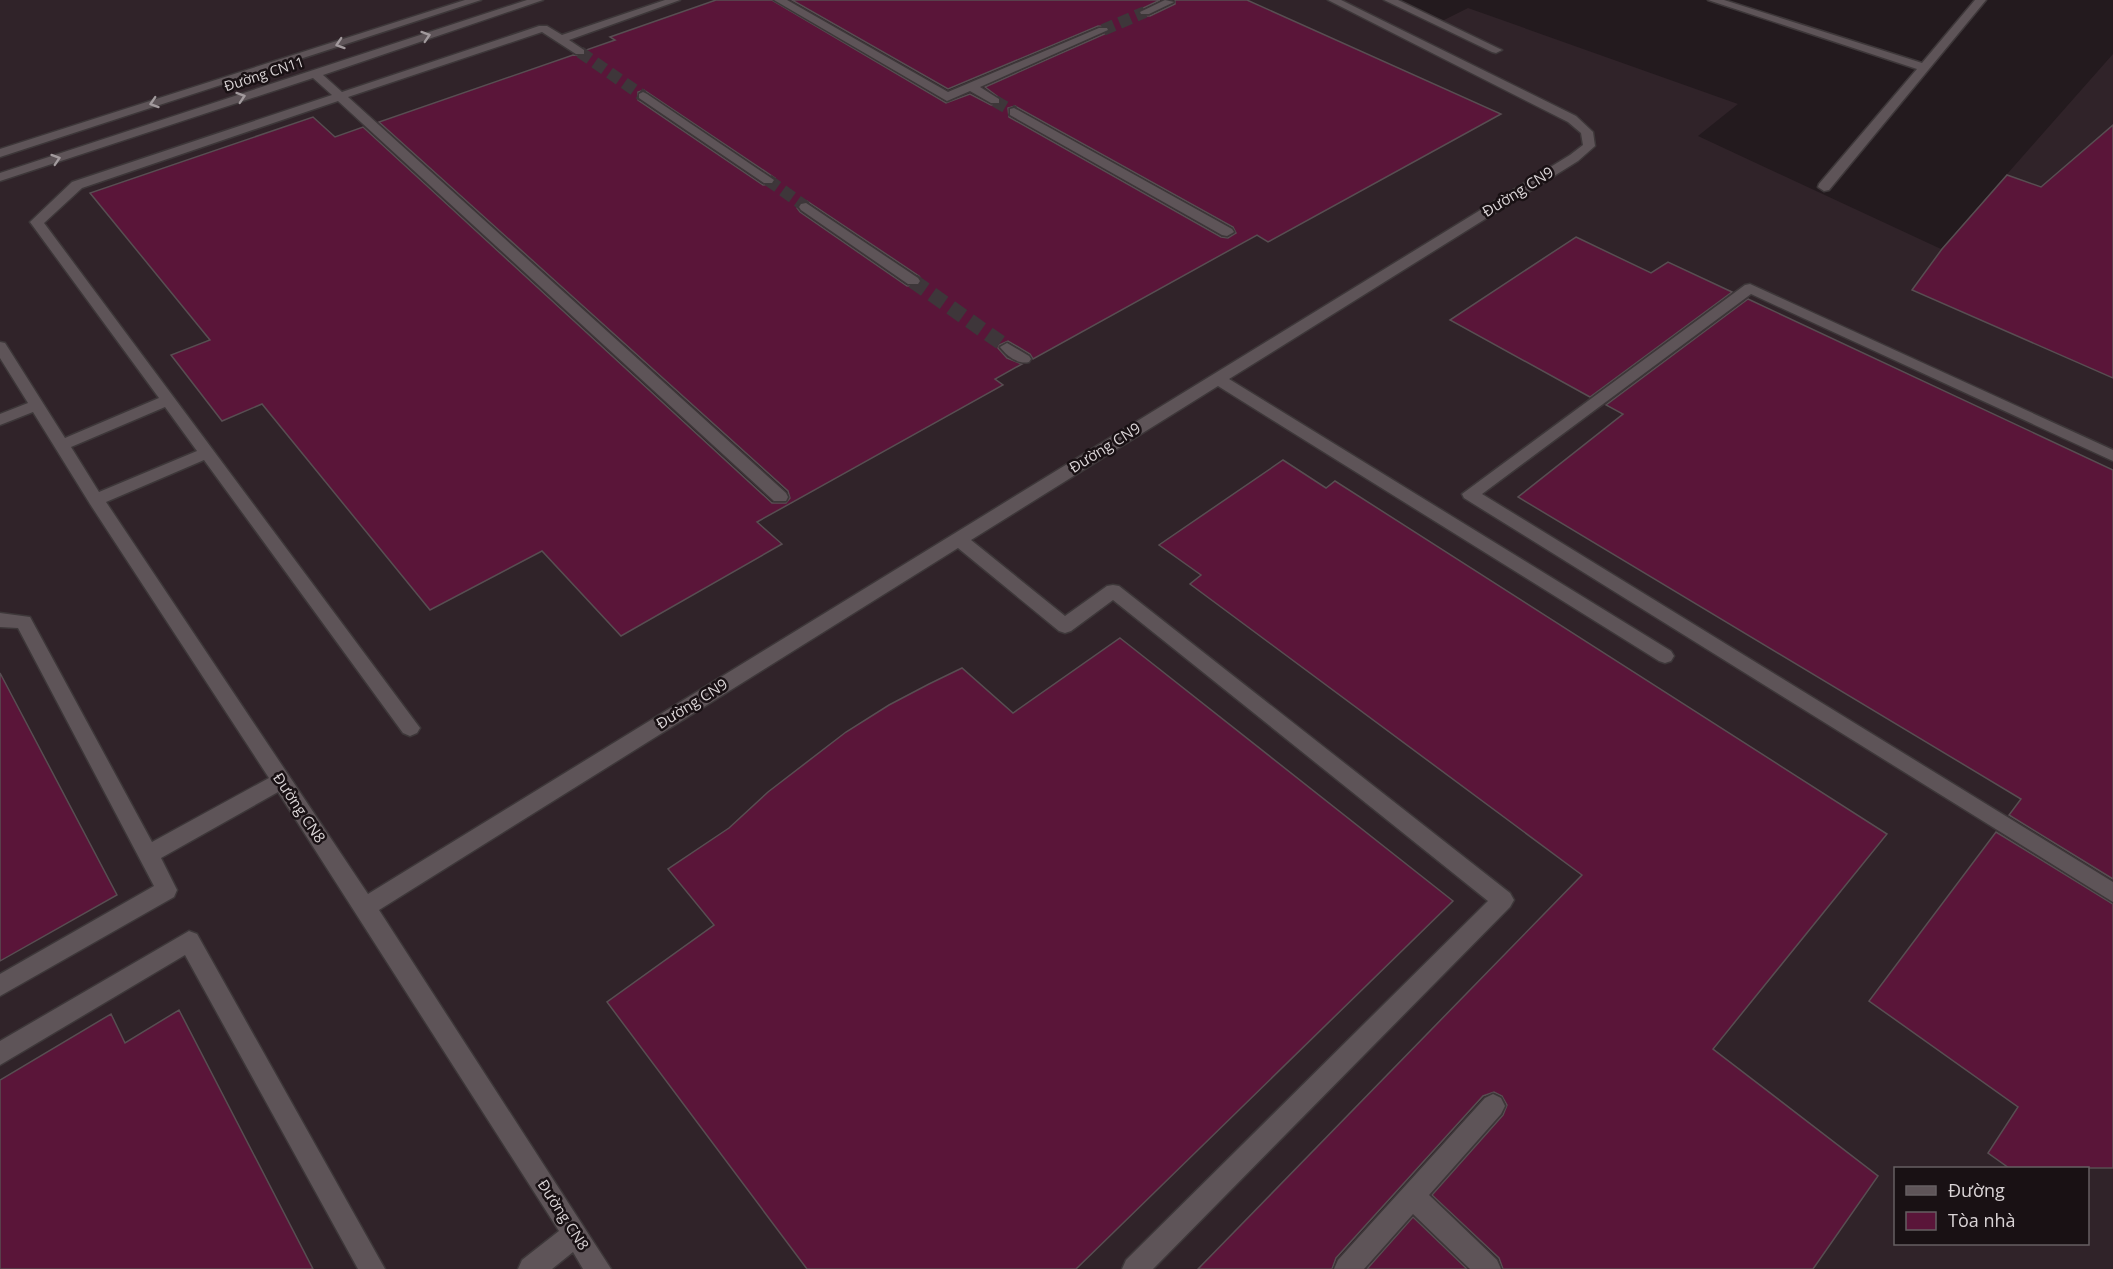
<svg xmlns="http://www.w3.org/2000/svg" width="2113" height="1269" viewBox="0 0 2113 1269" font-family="'Open Sans',sans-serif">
  <rect width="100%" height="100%" fill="#231a1e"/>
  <path fill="#302329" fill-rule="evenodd" d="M0,0h1386l52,23 30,-15 270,96 -40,32 243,113 172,-195v1215h-2113zM1896,1168h192v76h-192z"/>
  <g fill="#5a1539" stroke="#584e52" stroke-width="1.5" fill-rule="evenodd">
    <path d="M716,0h56l174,103 24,-9 21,11h10v-6l-16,-12 124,-55v-5l-11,-1 -150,63 -156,-89h368l-21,10 -1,3 3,3h9l25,-12v-4h72l254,114 -233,128 -11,-7 -224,124 -3,-5 -22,-13 -9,4 -1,3 9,10 15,6 -27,15 8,6 -246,137 25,22 -161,92 -79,-85 -112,59 -168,-206 -40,17 -51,-66 39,-15 -120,-147 223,-76 22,20 28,-10 409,376h14l4,-5 -2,-7 -409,-369 194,-67 11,1 2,-6 29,-10 -5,-3zM644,90l131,88 -1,6 -11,1 -125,-85v-8zM1015,106l218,121 3,6 -8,5 -7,-1 -212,-120 -1,-9zM807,201l112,75 3,4 -2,5 -13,1 -107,-74 -3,-4 2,-5z"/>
    <polygon points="2113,125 2113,378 1912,290 1942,249 2007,175 2041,187"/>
    <polygon points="1576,237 1651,273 1668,262 1732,292 1590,397 1450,320"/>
    <polygon points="1748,299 2113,470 2113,879 2009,815 2021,799 1518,497 1623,414 1606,405"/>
    <polygon points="1283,460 1326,488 1335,481 1887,834 1713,1049 1878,1176 1813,1269 1503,1269 1499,1258 1432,1195 1503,1115 1507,1105 1502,1096 1494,1092 1483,1096 1336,1258 1332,1269 1198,1269 1582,875 1190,584 1201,575 1159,545"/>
    <polygon points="1120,638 1453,901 1076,1269 807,1269 607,1002 714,925 668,869 729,828 768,792 846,732 889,705 929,684 962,668 1013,713"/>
    <polygon points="0,673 117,895 0,961"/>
    <polygon points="1996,832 2113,904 2113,1168 2009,1168 1988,1153 2018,1107 1869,1001"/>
    <polygon points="179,1010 313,1269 0,1269 0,1080 111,1014 125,1043"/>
    <polygon points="1413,1217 1467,1269 1367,1269"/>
  </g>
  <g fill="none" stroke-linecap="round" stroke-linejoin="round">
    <g stroke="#3e363a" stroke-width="12" stroke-dasharray="12 6" stroke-linecap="butt">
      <polyline points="1103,30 1145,12"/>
      <polyline points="580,52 643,96"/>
      <polyline points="995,101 1014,112"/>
      <polyline points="768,180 806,207"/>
    </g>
    <polyline stroke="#3e363a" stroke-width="15" stroke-dasharray="15 8" stroke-linecap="butt" points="913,281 1007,347"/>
    <defs>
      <g id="minor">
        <polygon points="465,0 481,0 0,157 0,149"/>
        <path d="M527,0h16l-220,75 19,17 197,-66h8l15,9 103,-35h15l-111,40 15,10v4h-8l-34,-22 -194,65 438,396 2,4 -2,4h-12l-436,-400 -256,87 -38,35 376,505 -3,5 -7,3 -7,-3 -199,-273 -98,42 262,392 1202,-739 13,-10 -2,-12 -13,-11 -240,-122h13l235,116 17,16 2,14 -17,15 -349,218 442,272 3,5 -3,5 -6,2 -6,-2 -441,-275 -247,154 94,76 42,-30 6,-1 6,1 391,307 4,7 -4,7 -357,362h-31l4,-9 362,-359 -375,-301 -42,31 -6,2 -6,-2 -101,-83 -579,362 232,359h-28l-10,-17 -21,17h-34l4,-9 37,-29 -281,-439 -117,66 16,32 -3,7 -174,99v-22l154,-88 -136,-258 -18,-1v-14l30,4 122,225 117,-64 -179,-274 -57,-92 -33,13v-11l28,-11 -28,-45v-16l5,1 60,95 94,-40 -129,-176 42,-40 260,-87 -19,-17 -313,103v-8zM165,407l32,44 -98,41 -28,-45z"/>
        <polygon points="774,0 787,0 948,92 1099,28 1107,28 1108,30 980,87 999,99 999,103 991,103 970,91 947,101"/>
        <polygon points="1165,0 1174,2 1149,14 1141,14 1140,12"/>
        <polygon points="1384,0 1398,0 1502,50 1496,53 1492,52"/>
        <polygon points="1708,0 1724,0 1922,63 1975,0 1986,0 1829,190 1824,191 1818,187 1819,184 1917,69"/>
        <polygon points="643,92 647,94 774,180 772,183 764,183 639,98 639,94"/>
        <polygon points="1014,108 1232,229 1234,232 1227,236 1222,235 1010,115 1010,109"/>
        <polygon points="806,203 918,278 920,281 918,284 908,284 801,210 799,207 801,204"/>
        <polygon points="1750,284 2113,450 2113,461 1751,294 1482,494 2113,882 2113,902 1464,498 1462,494 1745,285"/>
        <path d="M1007,343l22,13 2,3 -2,3c-11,3 -23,-7 -29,-15z"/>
        <polygon points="189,931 197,934 385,1269 358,1269 185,955 0,1065 0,1041"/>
        <polygon points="1493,1094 1501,1098 1505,1106 1501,1114 1429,1195 1497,1260 1501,1269 1470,1269 1413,1214 1364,1269 1334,1269 1338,1260 1485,1098"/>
      </g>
    </defs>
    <use href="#minor" stroke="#3d3739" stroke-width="3"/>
    <use href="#minor" fill="#5e5458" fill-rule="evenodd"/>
  </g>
  <defs><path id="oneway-chevron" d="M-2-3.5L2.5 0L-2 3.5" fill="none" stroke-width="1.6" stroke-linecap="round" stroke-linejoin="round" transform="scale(1.5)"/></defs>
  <g stroke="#a29a9d">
    <use href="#oneway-chevron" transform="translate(426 36) rotate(-18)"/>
    <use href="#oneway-chevron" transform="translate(340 44) rotate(162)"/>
    <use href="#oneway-chevron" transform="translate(241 97) rotate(-18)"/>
    <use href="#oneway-chevron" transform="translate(154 103) rotate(162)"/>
    <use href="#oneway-chevron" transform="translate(56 159) rotate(-18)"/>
  </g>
  <g text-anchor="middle" stroke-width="5" stroke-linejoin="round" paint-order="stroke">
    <g font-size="14" fill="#dad4d6" stroke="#191114">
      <text transform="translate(264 74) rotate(-18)" y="5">Đường CN11</text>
    </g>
    <g font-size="15" fill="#dad4d6" stroke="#191114">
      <text transform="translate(1518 192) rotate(-32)" y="5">Đường CN9</text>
      <text transform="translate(1105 448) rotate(-32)" y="5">Đường CN9</text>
      <text transform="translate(692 704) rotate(-32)" y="5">Đường CN9</text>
      <text transform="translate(299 808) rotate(56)" y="5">Đường CN8</text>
      <text transform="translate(563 1215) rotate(57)" y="5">Đường CN8</text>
    </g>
  </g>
  <rect x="1894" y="1167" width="195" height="78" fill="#191114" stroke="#665f62" stroke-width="1.5"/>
  <rect x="1906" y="1186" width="30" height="9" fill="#5e5458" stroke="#665f62" stroke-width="1.5"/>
  <text x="1948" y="1197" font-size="18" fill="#dad4d6">Đường</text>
  <rect x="1906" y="1212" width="30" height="18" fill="#5a1539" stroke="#665f62" stroke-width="1.5"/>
  <text x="1948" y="1227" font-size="18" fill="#dad4d6">Tòa nhà</text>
</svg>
